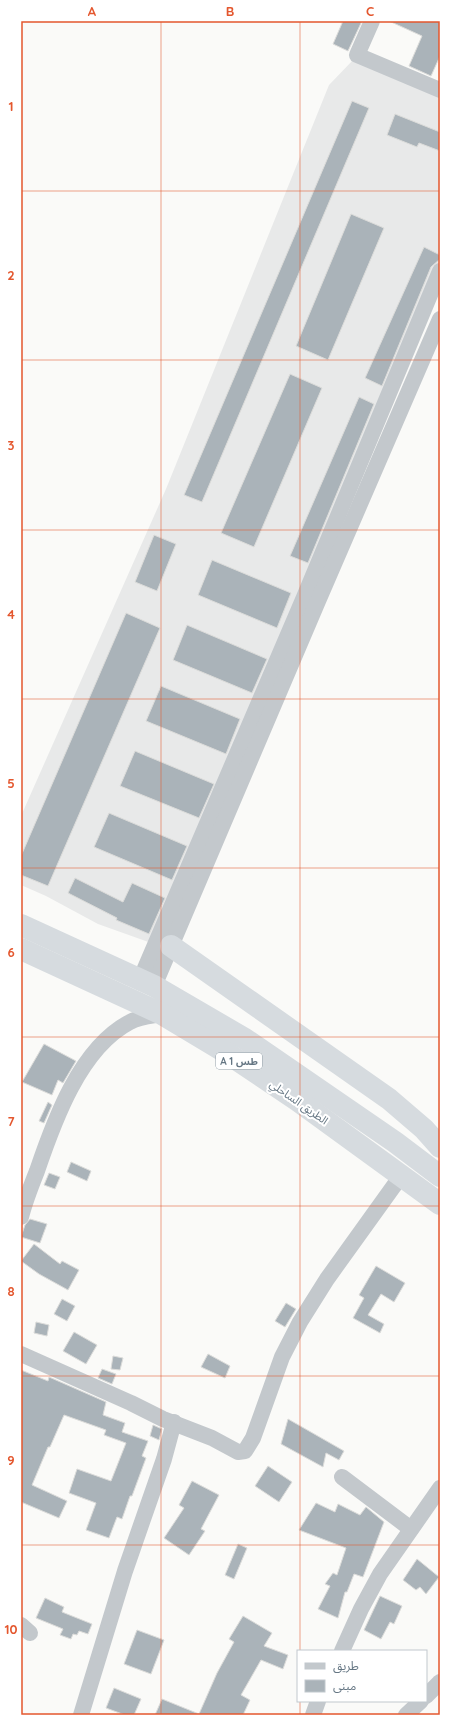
<svg xmlns="http://www.w3.org/2000/svg" width="461" height="1736" viewBox="0 0 461 1736" font-family="Quicksand,'Noto Sans Arabic',sans-serif">
  <rect width="100%" height="100%" fill="#fafaf8"/>
  <polygon fill="#e8e9e9" points="354,59 440,94 440,262 154,944 98,924 46,896 21,885 21,816 166,489 329,85"/>
  <g fill="#aab3b9" stroke="#dcdcda">
    <polygon points="343,21 362,21 348,51 333,44"/>
    <polygon points="389,21 440,21 440,56 431,76 409,66 422,36"/>
    <polygon points="352,101 369,108 202,502 184,495"/>
    <polygon points="395,114 440,132 440,151 419,143 417,147 387,135"/>
    <polygon points="351,214 384,228 328,360 296,346"/>
    <polygon points="424,247 440,255 440,259 431,267 382,386 365,378"/>
    <polygon points="290,374 322,388 254,547 221,533"/>
    <polygon points="359,397 374,404 308,563 290,556"/>
    <polygon points="154,535 176,544 157,591 135,582"/>
    <polygon points="212,560 291,593 277,628 198,595"/>
    <polygon points="126,613 160,628 48,886 21,875 21,856"/>
    <polygon points="187,625 267,659 252,693 173,660"/>
    <polygon points="161,686 240,719 226,754 146,721"/>
    <polygon points="135,751 214,784 199,818 120,786"/>
    <polygon points="109,813 187,846 172,880 94,847"/>
    <polygon points="75,878 123,902 132,883 165,898 149,934 116,920 117,918 68,893"/>
    <polygon points="44,1044 76,1061 63,1083 58,1080 52,1095 22,1082"/>
    <polygon points="48,1102 52,1105 44,1123 39,1121"/>
    <polygon points="71,1162 91,1171 87,1181 67,1172"/>
    <polygon points="49,1173 60,1177 55,1189 44,1185"/>
    <polygon points="30,1219 47,1224 40,1243 21,1237 25,1225"/>
    <polygon points="34,1244 60,1264 62,1261 79,1270 68,1290 39,1274 21,1261"/>
    <polygon points="376,1266 405,1283 394,1302 381,1294 368,1315 384,1324 380,1333 353,1318 364,1298 359,1295"/>
    <polygon points="62,1299 75,1306 67,1321 54,1314"/>
    <polygon points="286,1303 296,1309 285,1327 275,1321"/>
    <polygon points="36,1322 49,1325 47,1336 34,1333"/>
    <polygon points="74,1332 97,1345 86,1364 63,1351"/>
    <polygon points="208,1354 230,1366 225,1378 201,1367"/>
    <polygon points="113,1356 123,1358 120,1370 111,1369"/>
    <polygon points="102,1369 116,1374 112,1384 98,1378"/>
    <polygon points="21,1370 48,1381 49,1377 106,1402 103,1415 125,1423 122,1432 148,1441 142,1456 146,1458 132,1496 130,1496 122,1519 117,1517 109,1538 86,1530 96,1503 69,1493 77,1469 111,1481 126,1443 104,1435 106,1430 64,1415 50,1447 48,1447 32,1485 67,1501 59,1518 21,1502"/>
    <polygon points="288,1419 344,1451 339,1460 326,1453 323,1467 281,1444"/>
    <polygon points="153,1425 162,1429 159,1440 150,1436"/>
    <polygon points="268,1466 292,1482 279,1502 255,1486"/>
    <polygon points="192,1481 219,1495 201,1529 205,1531 189,1555 164,1538 184,1508 179,1505"/>
    <polygon points="316,1503 335,1512 338,1504 360,1515 366,1507 384,1522 363,1577 354,1574 347,1592 345,1592 338,1618 318,1609 330,1586 325,1584 333,1573 337,1575 346,1548 299,1530"/>
    <polygon points="238,1544 247,1548 234,1579 225,1575"/>
    <polygon points="417,1559 439,1577 426,1594 420,1587 416,1590 403,1580"/>
    <polygon points="380,1596 402,1606 394,1624 390,1622 381,1639 364,1630"/>
    <polygon points="45,1598 64,1607 62,1612 92,1624 88,1634 79,1631 77,1635 73,1634 71,1639 60,1635 63,1629 36,1618"/>
    <polygon points="243,1616 272,1633 264,1646 288,1655 283,1669 261,1660 241,1695 250,1700 243,1715 155,1715 162,1699 199,1714 217,1673 234,1642 229,1639"/>
    <polygon points="137,1630 164,1640 151,1674 124,1664"/>
    <polygon points="114,1688 141,1699 134,1715 125,1715 106,1708"/>
  </g>
  <g fill="none" stroke-linecap="round" stroke-linejoin="round">
    <g stroke="#c3c8cc" stroke-width="16">
      <polyline points="372,21 357,55 440,90"/>
      <polyline points="140,980 305,595 440,271"/>
      <polyline points="154,986 318,601 440,319"/>
      <path d="M21,1217c4,-16 10,-31 16,-46 17,-50 43,-123 93,-149 9,-5 21,-6 32,-8"/>
      <polyline points="21,1354 131,1403 163,1419 212,1438 238,1452 245,1451 253,1438 282,1357 300,1322 327,1279 401,1176"/>
      <polyline points="342,1477 411,1529"/>
      <polyline points="21,1625 30,1633"/>
      <polyline points="342,1651 361,1609 380,1574 440,1488"/>
      <polyline points="426,1696 440,1682"/>
      <polyline points="81,1715 125,1571 164,1459 174,1422"/>
      <polyline points="313,1715 318,1701"/>
      <polyline points="406,1715 421,1701"/>
    </g>
    <g stroke="#d6dbdf" stroke-width="22">
      <polyline points="21,925 154,986 245,1039 395,1142 440,1176"/>
      <polyline points="171,946 389,1099 424,1129 440,1147"/>
      <polyline points="21,949 162,1014 227,1053 297,1100 440,1204"/>
    </g>
  </g>
  <path fill="none" stroke="#e4572e" stroke-width="1" stroke-opacity="0.55" d="M161,21v1694M300,21v1630M21,191h419M21,360h419M21,530h419M21,699h419M21,868h419M21,1037h419M21,1206h419M21,1376h419M21,1545h419M300,1701v14"/>
  <g text-anchor="middle" stroke-width="4" stroke-linejoin="round" paint-order="stroke">
    <rect fill="#fff" stroke="#939fa8" stroke-width="1" x="216" y="1053" width="46" height="16" rx="3"/>
    <g font-size="10" font-weight="bold" fill="#657683">
      <text x="239" y="1065">A 1 طس</text>
    </g>
    <g font-size="11" fill="#657683" stroke="#fff">
      <text transform="translate(299 1102) rotate(35)" y="4">الطريق الساحلي</text>
    </g>
  </g>
  <rect width="461" height="1736" fill="none" stroke="#ffffff" stroke-width="44"/>
  <rect x="297" y="1650" width="130" height="52" fill="#ffffff" stroke="#c1c8cd"/>
  <rect x="305" y="1663" width="20" height="6" fill="#c3c8cc" stroke="#c1c8cd"/>
  <text x="333" y="1670" font-size="12" fill="#657683">طريق</text>
  <rect x="305" y="1680" width="20" height="12" fill="#aab3b9" stroke="#c1c8cd"/>
  <text x="333" y="1690" font-size="12" fill="#657683">مبنى</text>
  <rect x="22" y="22" width="417" height="1692" fill="none" stroke="#e4572e" stroke-width="1.5"/>
  <g font-size="13" text-anchor="middle" font-weight="bold" fill="#e4572e">
    <text x="92" y="16">A</text>
    <text x="230" y="16">B</text>
    <text x="370" y="16">C</text>
    <text x="11" y="111">1</text>
    <text x="11" y="280">2</text>
    <text x="11" y="450">3</text>
    <text x="11" y="619">4</text>
    <text x="11" y="788">5</text>
    <text x="11" y="957">6</text>
    <text x="11" y="1126">7</text>
    <text x="11" y="1296">8</text>
    <text x="11" y="1465">9</text>
    <text x="11" y="1634">10</text>
  </g>
</svg>
